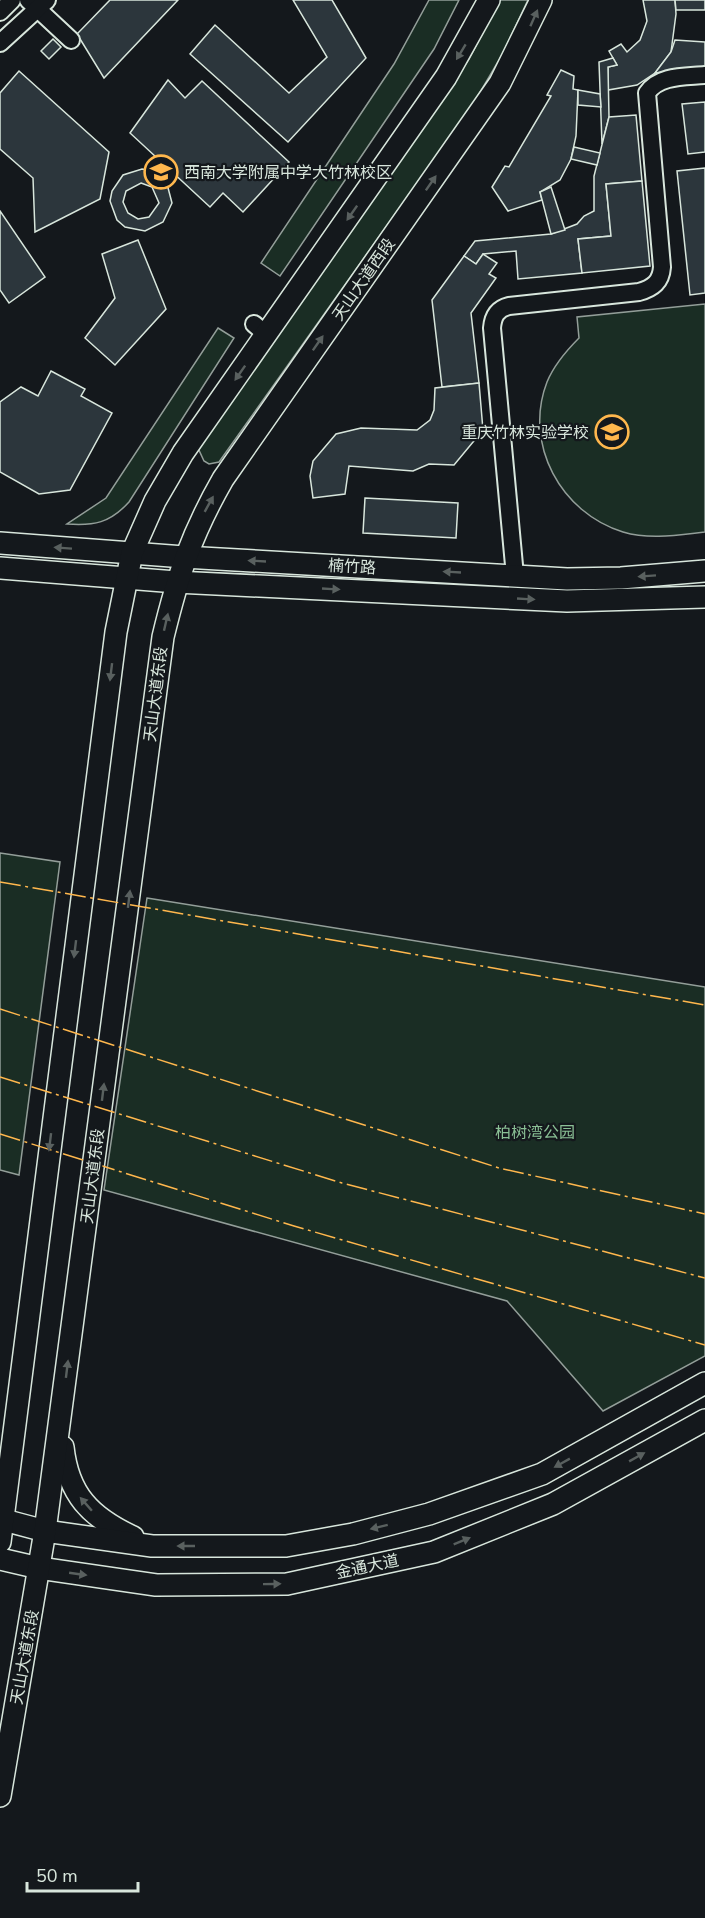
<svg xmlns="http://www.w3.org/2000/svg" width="705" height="1918" viewBox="0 0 705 1918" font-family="'Nunito Sans','Noto Sans SC',sans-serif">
  <rect width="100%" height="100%" fill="#14181c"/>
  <g fill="#1a2d24" stroke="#939e99" stroke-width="1.5">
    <polygon points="429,0 459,0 434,49 280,276 261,263 394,64"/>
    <polygon points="500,0 528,0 502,55 472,106 219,462 209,464 204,461 198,448 453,83 469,59"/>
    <path d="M705,304v228c-27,3 -55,8 -82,0 -62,-19 -100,-88 -76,-150 7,-17 19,-31 32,-44l-2,-21z"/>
    <path d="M218,328l16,10 -105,164c-19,21 -35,24 -62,22l39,-26z"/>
    <polygon points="0,853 60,862 19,1175 0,1170"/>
    <polygon points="147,898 705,987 705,1356 603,1411 507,1301 104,1190"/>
  </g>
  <g fill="#2c363c" stroke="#d8e6dc" stroke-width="1.5" fill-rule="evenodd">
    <polygon points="110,0 178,0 104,78 77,34"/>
    <polygon points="293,0 332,0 366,58 288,142 190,54 215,25 289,93 327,57"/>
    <polygon points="643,0 675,0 676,14 671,52 655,73 637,85 608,90 608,67 617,65 609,51 621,44 627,52 640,40 647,21"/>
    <polygon points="675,0 705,0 705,10 676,10"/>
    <polygon points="53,39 61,47 49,59 41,51"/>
    <polygon points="675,40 705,42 705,67 655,73 671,52"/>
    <polygon points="613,58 617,65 608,67 609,117 602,144 599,62"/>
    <polygon points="561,70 574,76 573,89 578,90 576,136 571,159 560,180 540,192 542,200 508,211 492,187 505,166 509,167 551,96 547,95"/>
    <polygon points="19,71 109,152 100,199 35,232 33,178 0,149 0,93"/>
    <polygon points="168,80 185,98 202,81 289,162 243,212 223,193 210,207 130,133"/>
    <polygon points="578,90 600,94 601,107 578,105"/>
    <polygon points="705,102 705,152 688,154 682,104"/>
    <polygon points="636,115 642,181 606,184 611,236 578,239 582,273 518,279 516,251 483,254 476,264 464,256 475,241 551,234 577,224 584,216 594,211 594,176 609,117"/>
    <polygon points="574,147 600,153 597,165 571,159"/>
    <polygon points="705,168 705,293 690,295 677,171"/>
    <path d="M142,169l10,2 15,13 5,19 -9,19 -18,9 -20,-4 -8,-7 -7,-19 2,-10 11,-16zM141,183l11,4 7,16 -10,14 -11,2 -10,-6 -5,-11 3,-11z"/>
    <polygon points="642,181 650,266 582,273 578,239 611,236 606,184"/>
    <polygon points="551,187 565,230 551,234 540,192"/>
    <polygon points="0,211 45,277 9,303 0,290"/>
    <polygon points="138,240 166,309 115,365 85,338 115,298 102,254"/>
    <polygon points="483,254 497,263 489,274 496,278 471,313 479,383 442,387 432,300 464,256 476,264"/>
    <polygon points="51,371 85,389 81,396 112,413 70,490 39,494 0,472 0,402 21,387 38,396"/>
    <polygon points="479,383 483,430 454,465 429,464 413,471 349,466 345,494 313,498 310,476 313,461 336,434 361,428 417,430 430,420 434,410 435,388"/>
    <polygon points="365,498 458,503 456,538 363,533"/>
  </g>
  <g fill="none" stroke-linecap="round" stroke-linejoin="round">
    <defs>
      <g id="minor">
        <polyline points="28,0 71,40"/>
        <polyline points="0,12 12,0"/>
        <polyline points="0,43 47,0"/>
        <polyline points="254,324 267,335"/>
        <path d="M515,576l-23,-248c1,-12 5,-19 17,-22l130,-14c14,-4 22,-10 23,-25l-15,-174c12,-18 38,-16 58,-18"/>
      </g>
      <g id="major">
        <polyline points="0,543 184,557 567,579 621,578 705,571"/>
        <polyline points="0,568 176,582 567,601 705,597"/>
        <path d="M63,1447c5,47 27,70 70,90"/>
        <polyline points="0,1519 45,1531 152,1546 286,1546 353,1534 429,1514 542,1474 705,1383"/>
        <polyline points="0,1542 116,632 132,553 155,501 183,453 446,77 489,0"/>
        <polyline points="0,1559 39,1568 156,1585 287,1584 434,1552 553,1504 705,1420"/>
        <path d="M0,1796l45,-265 118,-894c15,-62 28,-102 60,-158l277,-396 41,-83"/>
      </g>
    </defs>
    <use href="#minor" stroke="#d8e6dc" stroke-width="20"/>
    <use href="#major" stroke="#d8e6dc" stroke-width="24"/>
    <use href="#minor" stroke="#14181c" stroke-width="16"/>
    <use href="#major" stroke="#14181c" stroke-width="21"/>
    <g stroke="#ffb74d" stroke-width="1.5" stroke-dasharray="21 4.5 3 4.5" stroke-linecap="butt">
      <polyline points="0,882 705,1005"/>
      <polyline points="0,1009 499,1168 705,1214"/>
      <polyline points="0,1077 342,1183 705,1278"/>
      <polyline points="0,1134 294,1226 705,1345"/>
    </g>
  </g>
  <defs><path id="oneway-solid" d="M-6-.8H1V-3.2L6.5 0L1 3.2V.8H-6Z" transform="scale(1.5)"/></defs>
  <g fill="#59605f">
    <use href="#oneway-solid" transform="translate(534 18) rotate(-66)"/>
    <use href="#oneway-solid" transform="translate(461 52) rotate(121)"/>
    <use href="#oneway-solid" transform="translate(431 183) rotate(-55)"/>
    <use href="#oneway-solid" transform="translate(352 213) rotate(125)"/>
    <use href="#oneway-solid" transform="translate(318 343) rotate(-55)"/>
    <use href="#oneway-solid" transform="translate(240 373) rotate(125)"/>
    <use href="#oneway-solid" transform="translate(209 504) rotate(-61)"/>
    <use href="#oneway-solid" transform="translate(63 548) rotate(-176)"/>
    <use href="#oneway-solid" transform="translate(257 561) rotate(-177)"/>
    <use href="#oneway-solid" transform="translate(452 572) rotate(-177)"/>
    <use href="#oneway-solid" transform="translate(647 576) rotate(176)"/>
    <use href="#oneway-solid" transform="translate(331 589) rotate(3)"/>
    <use href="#oneway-solid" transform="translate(526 599) rotate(3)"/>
    <use href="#oneway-solid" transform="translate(166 622) rotate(-77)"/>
    <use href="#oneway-solid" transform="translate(111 672) rotate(97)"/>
    <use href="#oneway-solid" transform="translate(129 899) rotate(-83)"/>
    <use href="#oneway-solid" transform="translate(75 949) rotate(97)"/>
    <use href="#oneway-solid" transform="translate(103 1092) rotate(-83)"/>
    <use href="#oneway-solid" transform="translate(50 1142) rotate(97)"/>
    <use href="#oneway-solid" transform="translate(67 1369) rotate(-83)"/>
    <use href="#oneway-solid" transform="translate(637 1457) rotate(-29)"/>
    <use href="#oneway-solid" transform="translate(562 1463) rotate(151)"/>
    <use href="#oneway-solid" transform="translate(86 1504) rotate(-131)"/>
    <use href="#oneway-solid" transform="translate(379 1527) rotate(166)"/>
    <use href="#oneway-solid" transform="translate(462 1541) rotate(-22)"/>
    <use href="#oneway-solid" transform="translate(186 1546) rotate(-180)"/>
    <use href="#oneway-solid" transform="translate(78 1574) rotate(8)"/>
    <use href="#oneway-solid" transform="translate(272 1584) rotate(-1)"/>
  </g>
  <defs>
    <symbol id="school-ring" viewBox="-11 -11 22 22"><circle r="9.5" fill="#14181c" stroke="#ffb74d" stroke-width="1.5"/><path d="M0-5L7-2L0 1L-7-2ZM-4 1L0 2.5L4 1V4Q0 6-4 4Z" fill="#ffb74d"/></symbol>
  </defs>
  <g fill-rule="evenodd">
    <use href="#school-ring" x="142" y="153" width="38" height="38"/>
    <use href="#school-ring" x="593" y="413" width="38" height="38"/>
  </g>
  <g text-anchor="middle" stroke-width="4.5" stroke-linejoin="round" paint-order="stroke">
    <g font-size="16" fill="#d8e6dc" stroke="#14181c" text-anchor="start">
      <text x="184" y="178">西南大学附属中学大竹林校区</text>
      <text x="589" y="438" text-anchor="end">重庆竹林实验学校</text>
    </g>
    <g font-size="16" fill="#d8e6dc" stroke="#14181c">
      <text transform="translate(363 279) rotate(-55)" y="6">天山大道西段</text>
      <text transform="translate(352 566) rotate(3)" y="6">楠竹路</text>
      <text transform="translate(155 694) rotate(-83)" y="6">天山大道东段</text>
      <text transform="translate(92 1176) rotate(-83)" y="6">天山大道东段</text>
      <text transform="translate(367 1566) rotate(-12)" y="6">金通大道</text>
      <text transform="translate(24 1657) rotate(-80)" y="6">天山大道东段</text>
    </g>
    <g font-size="16" fill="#8ac095" stroke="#14181c">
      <text x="535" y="1138">柏树湾公园</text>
    </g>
  </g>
  <path d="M27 1882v9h111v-9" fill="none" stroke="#d8e6dc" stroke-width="3"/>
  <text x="36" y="1882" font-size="18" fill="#d8e6dc" stroke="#14181c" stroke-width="4.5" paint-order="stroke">50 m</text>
</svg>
